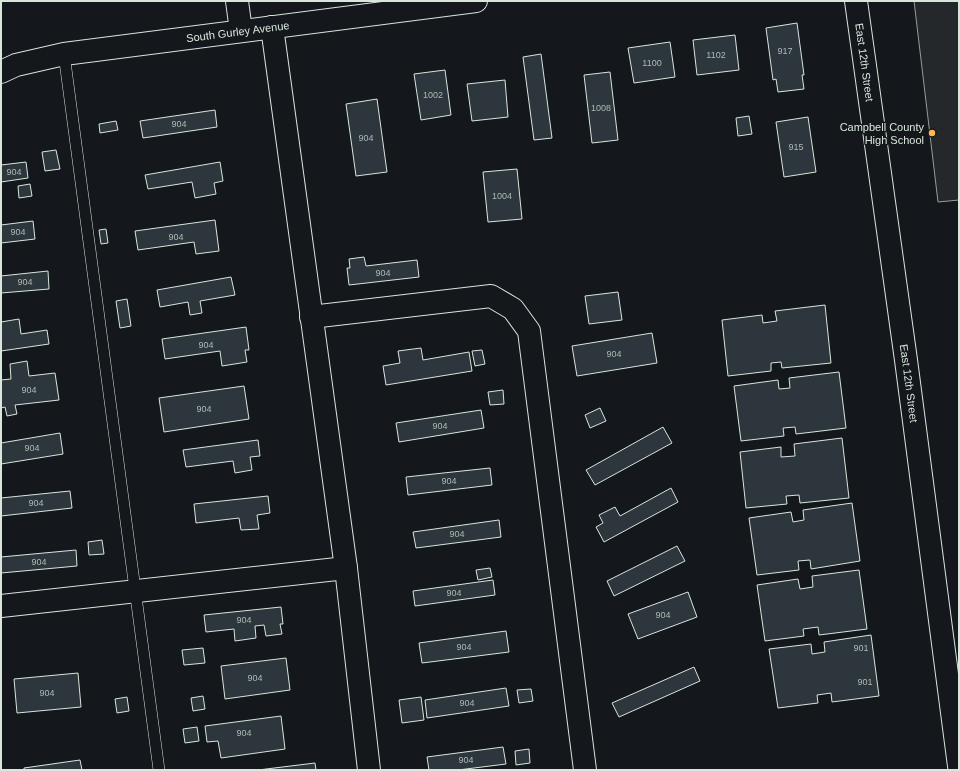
<svg xmlns="http://www.w3.org/2000/svg" width="960" height="771" viewBox="0 0 960 771" font-family="Arial,sans-serif">
  <rect width="100%" height="100%" fill="#14181c"/>
  <polygon fill="#24282b" stroke="#939e99" points="914,1 959,1 959,200 938,202"/>
  <g fill="#2c363c" stroke="#d8e6dc">
    <polygon points="797,23 804,75 802,75 804,89 778,92 776,79 773,80 766,28"/>
    <polygon points="735,35 739,70 697,75 693,40"/>
    <polygon points="670,42 675,77 634,83 628,48"/>
    <polygon points="541,54 552,138 534,140 523,57"/>
    <polygon points="445,70 451,115 421,120 414,74"/>
    <polygon points="610,72 618,140 592,143 584,75"/>
    <polygon points="505,80 508,117 472,121 467,84"/>
    <polygon points="377,99 387,172 356,176 346,104"/>
    <polygon points="215,110 217,127 143,138 140,121"/>
    <polygon points="749,116 752,134 738,136 736,118"/>
    <polygon points="808,117 816,172 784,177 776,122"/>
    <polygon points="116,121 118,130 100,133 99,124"/>
    <polygon points="56,150 60,169 45,171 42,152"/>
    <polygon points="26,162 28,178 1,182 1,165"/>
    <polygon points="220,162 223,181 214,183 216,194 195,198 192,182 148,189 145,175"/>
    <polygon points="517,169 522,219 488,222 483,172"/>
    <polygon points="30,184 32,196 19,198 18,186"/>
    <polygon points="215,220 219,251 196,254 194,242 138,250 135,231"/>
    <polygon points="33,221 35,239 1,243 1,225"/>
    <polygon points="106,229 108,243 101,244 99,230"/>
    <polygon points="364,257 366,266 417,260 419,277 349,285 347,268 350,268 349,259"/>
    <polygon points="48,271 49,289 1,293 1,276"/>
    <polygon points="231,277 235,295 200,301 202,313 190,315 188,302 160,307 157,290"/>
    <polygon points="618,292 622,320 589,324 585,296"/>
    <polygon points="127,299 131,326 120,328 116,301"/>
    <polygon points="825,305 831,363 782,368 781,362 771,363 771,371 728,376 722,320 762,315 763,323 777,321 775,311"/>
    <polygon points="19,319 21,334 47,330 49,344 1,351 1,322"/>
    <polygon points="246,327 249,350 245,350 247,362 222,366 220,351 165,359 162,339"/>
    <polygon points="652,333 657,363 577,376 572,346"/>
    <polygon points="421,348 423,360 469,352 472,371 386,385 383,366 400,363 398,351"/>
    <polygon points="482,350 485,364 475,366 472,351"/>
    <polygon points="27,361 29,376 55,373 59,400 15,405 17,414 7,416 5,407 1,408 1,380 11,379 10,364"/>
    <polygon points="839,372 846,428 796,434 795,427 783,428 784,436 741,441 734,386 778,380 779,389 790,388 789,378"/>
    <polygon points="244,386 249,419 164,432 159,398"/>
    <polygon points="503,390 504,404 490,405 488,392"/>
    <polygon points="600,408 606,421 590,428 585,415"/>
    <polygon points="481,410 484,428 399,442 396,423"/>
    <polygon points="663,427 672,443 595,485 586,470"/>
    <polygon points="60,433 63,454 1,464 1,443"/>
    <polygon points="842,438 849,498 800,503 799,495 786,496 787,504 746,508 740,452 781,447 781,457 795,456 794,444"/>
    <polygon points="258,440 260,456 250,457 252,470 235,473 233,461 186,467 183,450"/>
    <polygon points="490,468 492,485 408,495 406,477"/>
    <polygon points="671,488 678,502 604,542 596,527 603,523 599,515 615,507 620,516"/>
    <polygon points="70,491 72,508 1,516 1,498"/>
    <polygon points="268,496 270,513 257,515 259,529 241,530 239,518 196,523 194,504"/>
    <polygon points="852,503 860,561 811,569 810,560 798,561 799,570 757,575 749,518 791,512 793,522 804,520 803,510"/>
    <polygon points="499,520 501,537 416,548 413,532"/>
    <polygon points="102,540 104,554 89,555 88,542"/>
    <polygon points="677,546 685,561 614,596 607,581"/>
    <polygon points="76,550 77,566 1,573 1,557"/>
    <polygon points="490,568 492,577 478,580 476,570"/>
    <polygon points="859,570 867,629 819,635 818,627 803,629 804,636 765,641 757,585 798,579 800,589 813,587 812,576"/>
    <polygon points="493,580 495,595 415,606 413,591"/>
    <polygon points="688,592 697,617 638,639 628,614"/>
    <polygon points="281,607 283,624 280,624 282,634 266,636 264,625 255,626 256,638 235,641 234,629 206,632 204,615"/>
    <polygon points="506,631 509,652 422,663 419,643"/>
    <polygon points="871,635 879,696 832,702 831,693 817,695 818,703 778,708 769,649 811,644 812,654 825,652 824,642"/>
    <polygon points="203,648 205,663 184,665 182,650"/>
    <polygon points="286,658 290,690 225,699 221,666"/>
    <polygon points="694,667 700,681 619,717 612,703"/>
    <polygon points="78,673 81,707 17,713 14,679"/>
    <polygon points="506,688 509,706 427,718 425,700"/>
    <polygon points="531,689 533,701 519,703 517,690"/>
    <polygon points="203,696 205,709 193,711 191,698"/>
    <polygon points="127,697 129,711 117,713 115,699"/>
    <polygon points="421,697 424,720 402,723 399,700"/>
    <polygon points="281,716 285,749 221,758 218,741 207,742 205,726"/>
    <polygon points="197,727 199,741 185,743 183,729"/>
    <polygon points="503,747 506,764 458,770 429,770 427,757"/>
    <polygon points="529,749 530,763 516,765 515,751"/>
    <polygon points="80,760 82,770 24,770 24,768"/>
    <polygon points="315,763 316,770 258,770"/>
  </g>
  <g fill="none" stroke-linecap="round" stroke-linejoin="round">
    <defs>
      <polyline id="lane" points="64,54 159,770"/>
      <g id="street">
        <polyline points="237,1 241,31"/>
        <path id="s1" d="M856,1l50,359 53,406"/>
        <polyline points="272,27 346,568 369,770"/>
        <polyline points="311,317 491,296 513,309 529,331 585,770"/>
        <polyline points="1,606 346,568"/>
      </g>
      <g id="secondary">
        <path id="s2" d="M1,72l15,-7 48,-11 412,-53"/>
      </g>
    </defs>
    <use href="#lane" stroke="#d8e6dc" stroke-width="12"/>
    <use href="#street" stroke="#d8e6dc" stroke-width="24"/>
    <use href="#secondary" stroke="#d8e6dc" stroke-width="24"/>
    <use href="#lane" stroke="#14181c" stroke-width="11"/>
    <use href="#street" stroke="#14181c" stroke-width="22"/>
    <use href="#secondary" stroke="#14181c" stroke-width="22"/>
  </g>
  <circle fill="#ffb74d" stroke="#14181c" stroke-width="1.5" cx="932" cy="133" r="4"/>
  <g text-anchor="middle" stroke-width="3" stroke-linejoin="round" paint-order="stroke">
    <g font-size="9" fill="#adbab4">
      <text x="785" y="54">917</text>
      <text x="716" y="58">1102</text>
      <text x="652" y="66">1100</text>
      <text x="433" y="98">1002</text>
      <text x="601" y="111">1008</text>
      <text x="179" y="127">904</text>
      <text x="366" y="141">904</text>
      <text x="796" y="150">915</text>
      <text x="14" y="175">904</text>
      <text x="502" y="199">1004</text>
      <text x="18" y="235">904</text>
      <text x="176" y="240">904</text>
      <text x="383" y="276">904</text>
      <text x="25" y="285">904</text>
      <text x="206" y="348">904</text>
      <text x="614" y="357">904</text>
      <text x="29" y="393">904</text>
      <text x="204" y="412">904</text>
      <text x="440" y="429">904</text>
      <text x="32" y="451">904</text>
      <text x="449" y="484">904</text>
      <text x="36" y="506">904</text>
      <text x="457" y="537">904</text>
      <text x="39" y="565">904</text>
      <text x="454" y="596">904</text>
      <text x="663" y="618">904</text>
      <text x="244" y="623">904</text>
      <text x="464" y="650">904</text>
      <text x="861" y="651">901</text>
      <text x="255" y="681">904</text>
      <text x="865" y="685">901</text>
      <text x="47" y="696">904</text>
      <text x="467" y="706">904</text>
      <text x="244" y="736">904</text>
      <text x="466" y="763">904</text>
    </g>
    <g font-size="11" fill="#d8e6dc" stroke="#14181c">
      <text dy="4" stroke="none"><textPath href="#s2" startOffset="241">South Gurley Avenue</textPath></text>
      <text dy="4" stroke="none"><textPath href="#s1" startOffset="62">East 12th Street</textPath></text>
      <text dy="4" stroke="none"><textPath href="#s1" startOffset="386">East 12th Street</textPath></text>
    </g>
    <g font-size="11" fill="#d8e6dc" stroke="#14181c" text-anchor="end">
      <text x="924" y="131">Campbell County<tspan x="924" dy="13">High School</tspan></text>
    </g>
  </g>
  <rect width="960" height="771" fill="none" stroke="#d8e6dc" stroke-width="4"/>
</svg>
